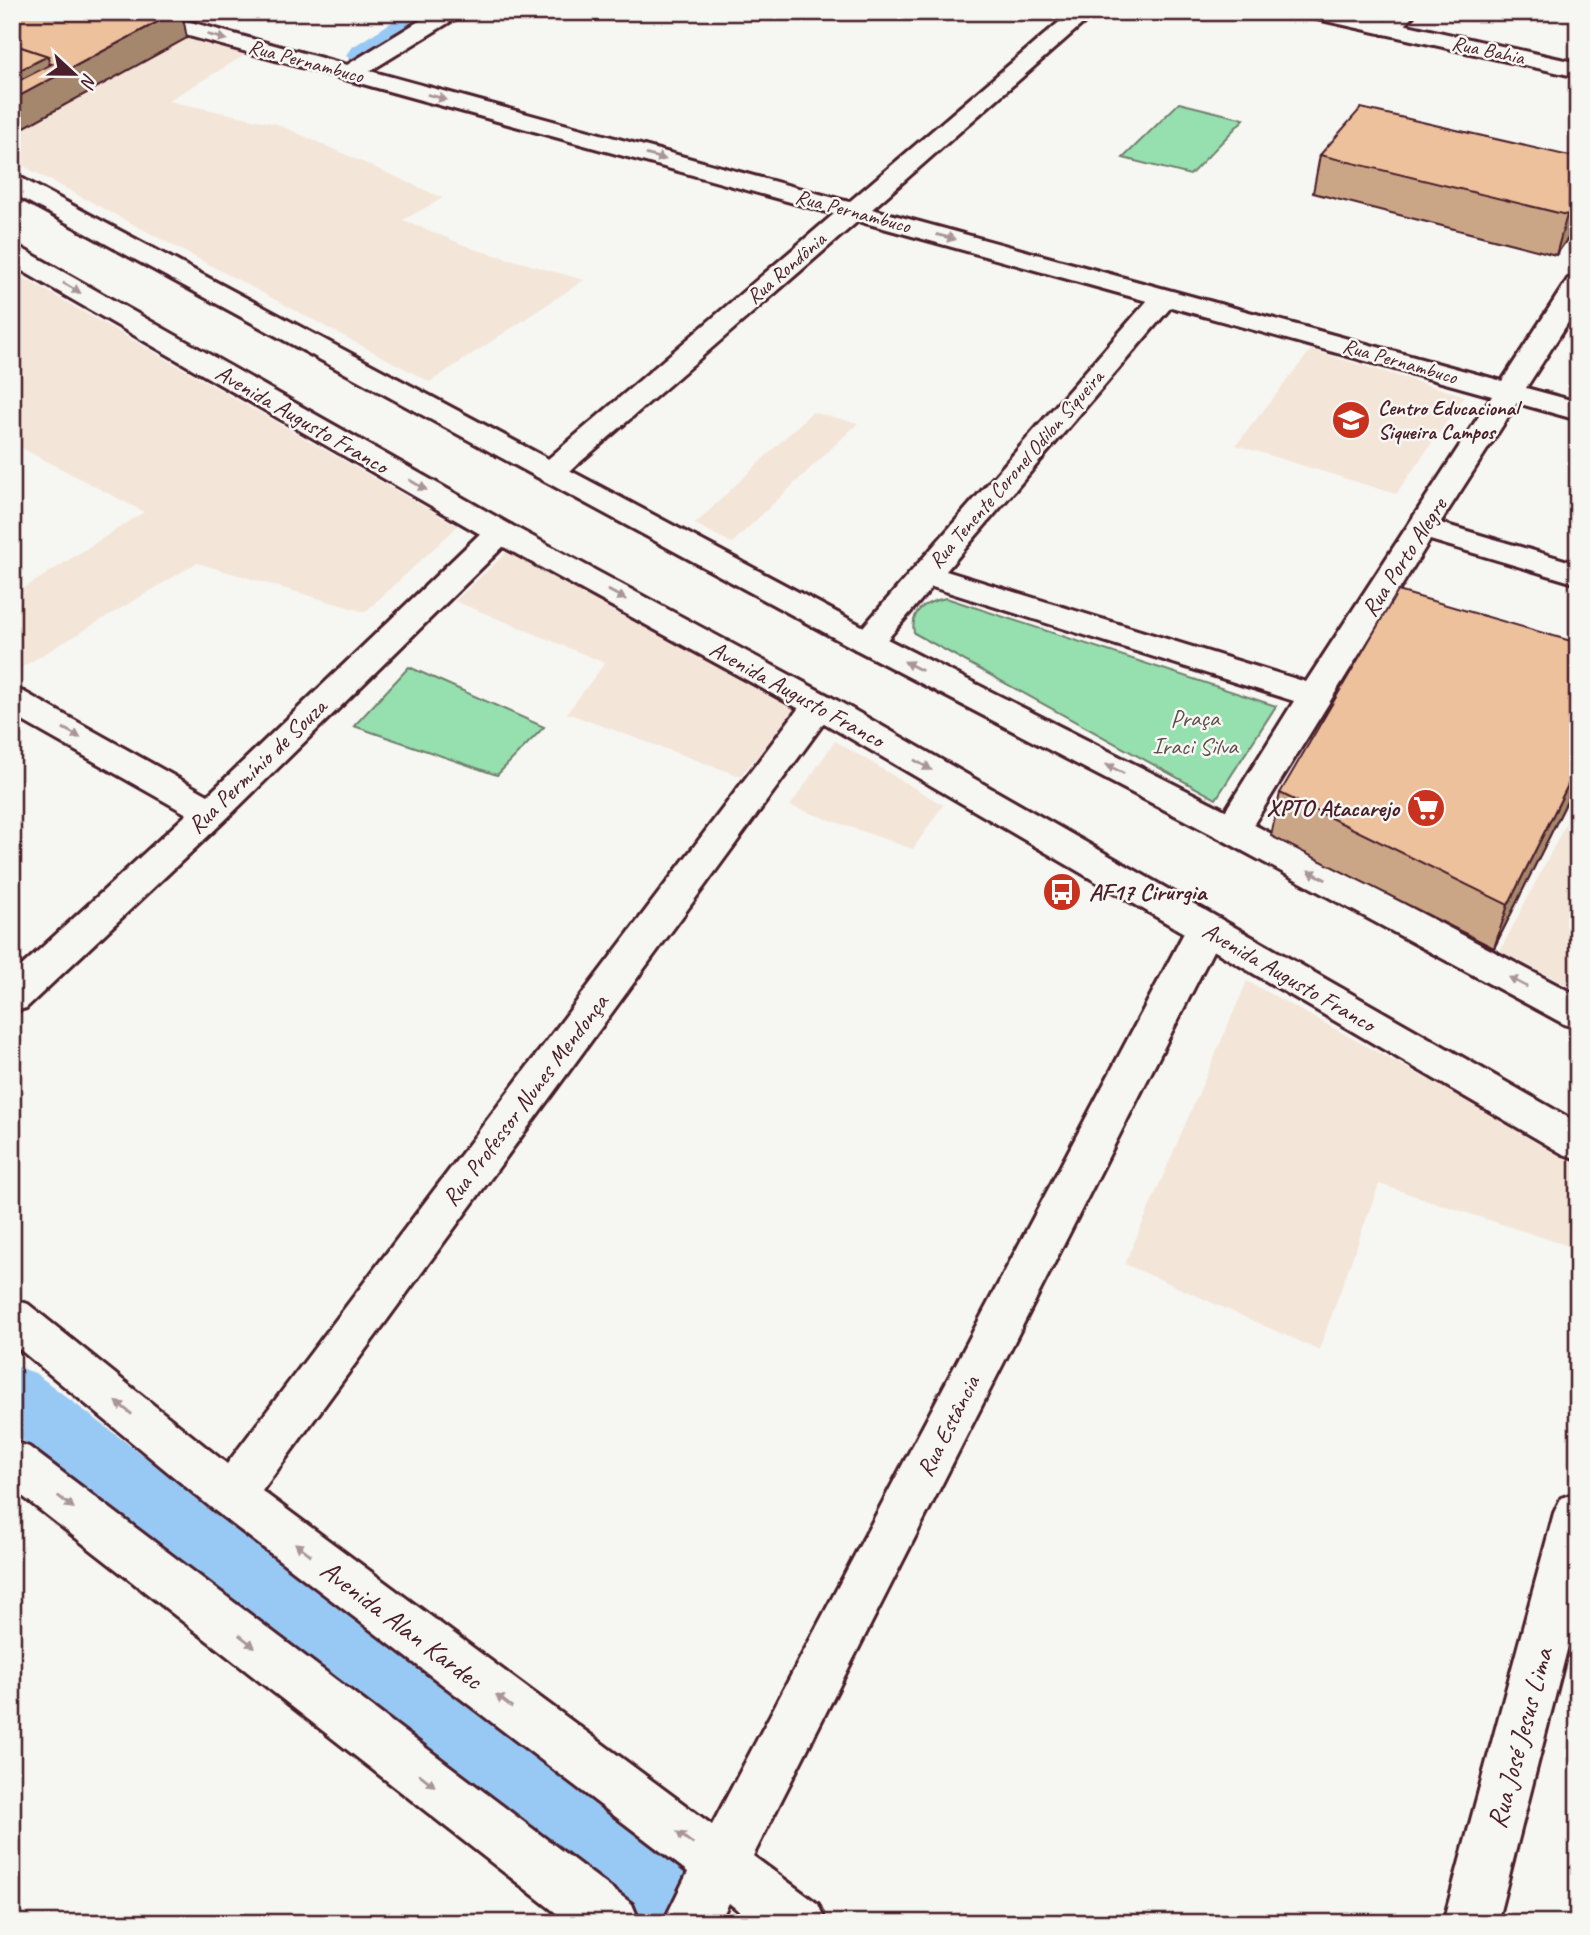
<svg xmlns="http://www.w3.org/2000/svg" width="1590" height="1935" viewBox="0 0 1590 1935" font-family="Caveat,sans-serif">
  <rect width="100%" height="100%" fill="#f6f6f2"/>
  <filter id="ink" filterUnits="userSpaceOnUse"><feTurbulence type="fractalNoise" baseFrequency=".0143" numOctaves="2"/><feDisplacementMap in="SourceGraphic" scale="14" xChannelSelector="R" yChannelSelector="G"/><feConvolveMatrix kernelMatrix="1 2 1 2 8 2 1 2 1" color-interpolation-filters="sRGB"/></filter>
  <g filter="url(#ink)">
    <g fill="#f3e6d8">
      <polygon points="105,12 250,52 168,101 277,124 443,198 403,220 474,249 584,280 430,382 12,160 12,35"/>
      <polygon points="12,271 458,526 365,612 197,563 12,673 12,596 144,512 12,443"/>
      <polygon points="1311,350 1465,396 1396,494 1236,445"/>
      <polygon points="812,412 858,423 732,543 695,524"/>
      <polygon points="507,552 798,710 740,776 567,713 605,663 455,601"/>
      <polygon points="835,741 943,805 913,849 790,806"/>
      <polygon points="1578,800 1578,991 1500,951"/>
      <polygon points="1247,981 1578,1161 1578,1249 1379,1184 1319,1350 1125,1264"/>
    </g>
    <g fill="#96dfae" stroke="#707f6c" stroke-width="2">
      <polygon points="1179,103 1244,119 1190,175 1123,158"/>
      <path d="M946,598l330,108 -60,93 -302,-166c-4,-24 12,-31 32,-35z"/>
      <polygon points="409,667 544,727 497,775 354,726"/>
    </g>
    <g fill="none" stroke-linecap="round" stroke-linejoin="round">
      <g fill="#98c9f4" fill-rule="evenodd">
        <polygon points="408,12 447,12 443,19 375,62 363,65 351,62 346,55 351,48"/>
        <polygon points="12,1365 35,1373 720,1895 731,1923 629,1923 12,1432"/>
      </g>
      <defs>
        <g id="minor">
          <path d="M117,12h37l193,53 87,-53h27l-3,5 -88,54 479,131 222,-190h25l-224,197 630,172 66,-102 10,-2v30l-52,81 52,14v18l-61,-17 -77,120 138,41v20l-148,-44 -185,298 -13,3 -13,-3 -5,-9 80,-128 -362,-114 -53,62 -12,3 -12,-3 -5,-7 297,-341 -289,-80 -295,256 -11,3 -11,-3 -4,-6 4,-6 293,-251 -714,-197zM1171,307l321,89 -186,286 -360,-111z"/>
          <polygon points="1393,12 1416,12 1398,34 1382,34 1379,29"/>
          <polygon points="500,523 511,525 516,532 511,539 224,821 26,1008 12,1012 12,975 187,814 12,715 12,689 24,692 208,795 489,525"/>
          <polygon points="819,694 831,697 836,705 831,713 262,1491 712,1825 1186,929 1192,920 1205,916 1218,920 1224,929 753,1856 818,1904 826,1923 754,1923 729,1903 719,1923 663,1923 688,1872 214,1510 12,1343 12,1299 28,1304 227,1464 807,697"/>
          <polygon points="12,1441 29,1447 632,1904 640,1923 569,1923 12,1488"/>
          <polygon points="1578,1492 1578,1607 1497,1923 1443,1923 1554,1513 1561,1498"/>
        </g>
        <g id="secondary">
          <polygon points="1306,12 1349,12 1578,63 1578,77 1317,19 1309,17"/>
          <polygon points="12,175 21,178 879,635 1245,820 1578,996 1578,1028 1564,1024 1219,838 855,649 12,193"/>
          <polygon points="12,246 21,248 511,525 831,697 1578,1123 1578,1159 1563,1154 807,713 489,539 12,265"/>
        </g>
      </defs>
      <use href="#minor" stroke="#4a1f2b" stroke-width="6"/>
      <use href="#secondary" stroke="#4a1f2b" stroke-width="6"/>
      <use href="#minor" fill="#f6f6f2" fill-rule="evenodd"/>
      <use href="#secondary" fill="#f6f6f2" fill-rule="evenodd"/>
    </g>
    <g fill="#cba686" stroke="#4a1f2b" stroke-width="2">
      <polygon points="1320,155 1578,158 1578,224 1556,255 1313,193"/>
      <polygon points="1578,779 1494,948 1271,836 1280,793"/>
    </g>
    <g fill="#a5876d" stroke="#4a1f2b" stroke-width="2">
      <polygon points="176,12 182,12 187,38 12,134 12,74 48,56 53,78"/>
      <polygon points="1578,200 1578,224 1556,255 1567,215"/>
      <polygon points="1578,765 1578,779 1494,948 1508,905"/>
    </g>
    <g fill="#ecc19c" stroke="#4a1f2b" stroke-width="2">
      <polygon points="12,12 176,12 12,100 12,84 52,64 49,63 48,56 12,44"/>
      <polygon points="12,44 48,56 12,74"/>
      <polygon points="1361,108 1578,158 1578,200 1567,215 1320,155"/>
      <polygon points="1398,591 1578,643 1578,765 1508,905 1280,793"/>
    </g>
    <defs><path id="oneway-solid" d="M-6-.8H1V-3.2L6.5 0L1 3.2V.8H-6Z" transform="scale(1.75)"/></defs>
    <g fill="#a99598">
      <use href="#oneway-solid" transform="translate(217 37) rotate(15)"/>
      <use href="#oneway-solid" transform="translate(437 97) rotate(15)"/>
      <use href="#oneway-solid" transform="translate(656 157) rotate(15)"/>
      <use href="#oneway-solid" transform="translate(946 237) rotate(15)"/>
      <use href="#oneway-solid" transform="translate(72 288) rotate(30)"/>
      <use href="#oneway-solid" transform="translate(418 485) rotate(30)"/>
      <use href="#oneway-solid" transform="translate(617 595) rotate(28)"/>
      <use href="#oneway-solid" transform="translate(913 666) rotate(-153)"/>
      <use href="#oneway-solid" transform="translate(72 733) rotate(29)"/>
      <use href="#oneway-solid" transform="translate(923 765) rotate(30)"/>
      <use href="#oneway-solid" transform="translate(1115 769) rotate(-153)"/>
      <use href="#oneway-solid" transform="translate(1317 875) rotate(-152)"/>
      <use href="#oneway-solid" transform="translate(1518 982) rotate(-152)"/>
      <use href="#oneway-solid" transform="translate(124 1408) rotate(-141)"/>
      <use href="#oneway-solid" transform="translate(66 1502) rotate(38)"/>
      <use href="#oneway-solid" transform="translate(303 1549) rotate(-143)"/>
      <use href="#oneway-solid" transform="translate(247 1641) rotate(38)"/>
      <use href="#oneway-solid" transform="translate(504 1701) rotate(-143)"/>
      <use href="#oneway-solid" transform="translate(427 1780) rotate(38)"/>
      <use href="#oneway-solid" transform="translate(685 1838) rotate(-143)"/>
    </g>
  </g>
  <defs>
    <symbol id="school-disc" viewBox="-11 -11 22 22"><circle r="9.5" fill="#c8321e" stroke="#f6f6f2"/><path d="M0-5L7-2L0 1L-7-2ZM-4 1L0 2.5L4 1V4Q0 6-4 4Z" fill="#fff"/></symbol>
    <symbol id="supermarket-disc" viewBox="-11 -11 22 22"><circle r="9.5" fill="#c8321e" stroke="#f6f6f2"/><path d="M-6-5.5h2.5l.6 2H6L4.5 2H-2.5L-4.4-4H-6ZM-1.5 3.2a1.3 1.3 0 1 0 .1 0ZM3 3.2a1.3 1.3 0 1 0 .1 0Z" fill="#fff"/></symbol>
    <symbol id="bus-disc" viewBox="-11 -11 22 22"><circle r="9.5" fill="#c8321e" stroke="#f6f6f2"/><path d="M-5-6H5V4H4V6H2V4H-2V6H-4V4H-5ZM-3.5-4V0h7V-4ZM-3.5 1.2v1.5H-2V1.2ZM2 1.2v1.5H3.5V1.2Z" fill="#fff"/></symbol>
  </defs>
  <g fill-rule="evenodd">
    <use href="#school-disc" x="1329" y="398" width="44" height="44"/>
    <use href="#supermarket-disc" x="1404" y="786" width="44" height="44"/>
    <use href="#bus-disc" x="1040" y="870" width="44" height="44"/>
  </g>
  <g text-anchor="middle" stroke-width="5" stroke-linejoin="round" paint-order="stroke">
    <g font-size="21" fill="#4a1f2b" stroke="#f6f6f2">
      <text transform="translate(1488 50) rotate(12)" y="7">Rua Bahia</text>
      <text transform="translate(306 61) rotate(15)" y="7">Rua Pernambuco</text>
      <text transform="translate(853 211) rotate(15)" y="7">Rua Pernambuco</text>
      <text transform="translate(786 268) rotate(-41)" y="7">Rua Rondônia</text>
      <text transform="translate(1400 361) rotate(16)" y="7">Rua Pernambuco</text>
      <text transform="translate(1016 469) rotate(-49)" y="7">Rua Tenente Coronel Odilon Siqueira</text>
    </g>
    <g font-size="21" font-weight="bold" fill="#4a1f2b" stroke="#f6f6f2" text-anchor="start">
      <text x="1378" y="415">Centro Educacional<tspan x="1378" dy="24">Siqueira Campos</tspan></text>
    </g>
    <g font-size="24" fill="#4a1f2b" stroke="#f6f6f2">
      <text transform="translate(302 419) rotate(30)" y="8">Avenida Augusto Franco</text>
      <text transform="translate(1404 557) rotate(-57)" y="8">Rua Porto Alegre</text>
      <text transform="translate(797 694) rotate(29)" y="8">Avenida Augusto Franco</text>
      <text transform="translate(257 766) rotate(-44)" y="8">Rua Permínio de Souza</text>
      <text transform="translate(1289 977) rotate(30)" y="8">Avenida Augusto Franco</text>
      <text transform="translate(525 1100) rotate(-53)" y="8">Rua Professor Nunes Mendonça</text>
      <text transform="translate(948 1426) rotate(-63)" y="8">Rua Estância</text>
    </g>
    <g font-size="24" fill="#5d4f4c" stroke="#f6f6f2">
      <text x="1195" y="726">Praça<tspan x="1195" dy="28">Iraci Silva</tspan></text>
    </g>
    <g font-size="24" font-weight="bold" fill="#4a1f2b" stroke="#f6f6f2" text-anchor="end">
      <text x="1399" y="816">XPTO Atacarejo</text>
      <text x="1089" y="900" text-anchor="start">AF17 Cirurgia</text>
    </g>
    <g font-size="28" fill="#4a1f2b" stroke="#f6f6f2">
      <text transform="translate(402 1624) rotate(37)" y="10">Avenida Alan Kardec</text>
      <text transform="translate(1519 1738) rotate(-75)" y="10">Rua José Jesus Lima</text>
    </g>
  </g>
  <rect width="1590" height="1935" fill="none" stroke="#f6f6f2" stroke-width="42"/>
  <rect x="21" y="21" width="1548" height="1893" fill="none" stroke="#4a1f2b" stroke-width="2.5" filter="url(#ink)"/>
  <g transform="translate(74 74) rotate(112)" stroke="#f6f6f2" stroke-width="5" paint-order="stroke">
  <path d="M0-5L12 26L0 18L-12 26Z" fill="#4a1f2b"/>
  <text y="-10" font-size="19" font-weight="bold" text-anchor="middle" fill="#4a1f2b">N</text>
  </g>
</svg>
